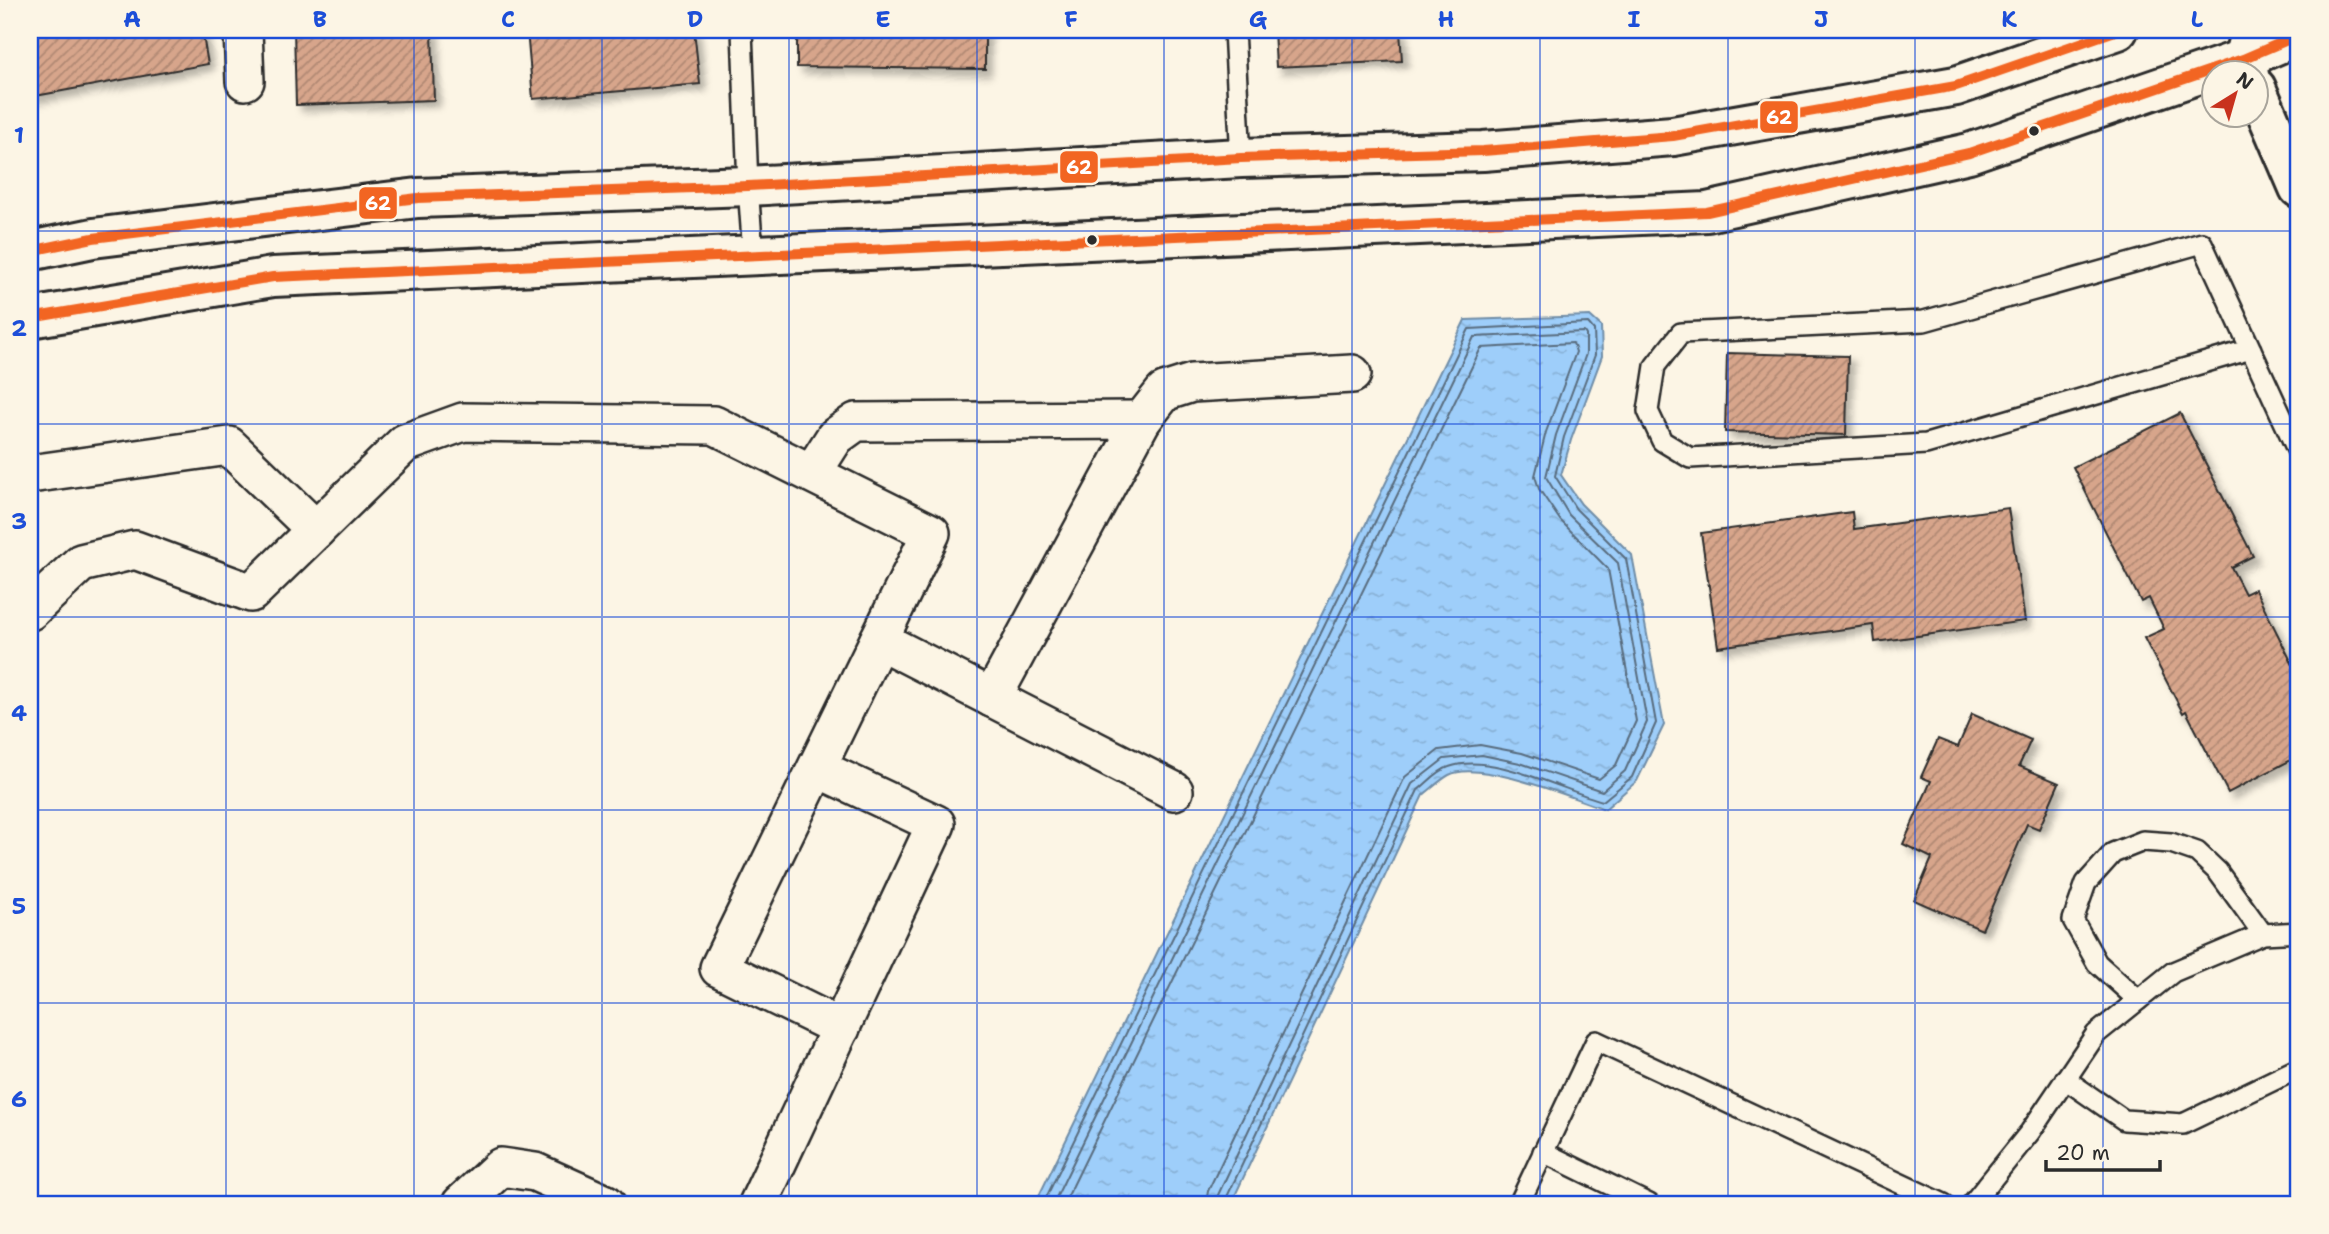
<svg xmlns="http://www.w3.org/2000/svg" width="2329" height="1234" viewBox="0 0 2329 1234" font-family="'Shantell Sans',sans-serif">
  <defs>
    <pattern id="water-ripples" width="26" height="14" patternUnits="userSpaceOnUse" patternTransform="scale(1.75)"><rect width="26" height="14" fill="#9ecefa"/><path d="M2 4q2-2 4 0t4 0M15 11q2-2 4 0t4 0" fill="none" stroke="#88b1d6"/></pattern>
    <pattern id="building-hatch" width="6" height="6" patternUnits="userSpaceOnUse" patternTransform="scale(1.75)"><rect width="6" height="6" fill="#d7a58b"/><path d="M-1 1l2-2M0 6l6-6M5 7l2-2" fill="none" stroke="#af8772"/></pattern>
    <filter id="shadow"><feDropShadow dx="6" dy="6" stdDeviation="3.5" flood-color="#0004"/></filter>
  </defs>
  <rect width="100%" height="100%" fill="#fcf5e5"/>
  <filter id="ink" filterUnits="userSpaceOnUse"><feTurbulence type="fractalNoise" baseFrequency=".0143" numOctaves="2"/><feDisplacementMap in="SourceGraphic" scale="14" xChannelSelector="R" yChannelSelector="G"/><feConvolveMatrix kernelMatrix="1 2 1 2 8 2 1 2 1" color-interpolation-filters="sRGB"/></filter>
  <g filter="url(#ink)">
    <path fill="url(#water-ripples)" stroke="#708da7" stroke-width="2" d="M1590,316l11,10 1,30 -31,84 -10,35 20,29 51,51 32,170 -27,56 -32,28c-32,-11 -126,-50 -156,-34 -9,5 -18,14 -26,20l-192,409h-196l430,-884z"/>
    <g fill="none" stroke-linecap="round" stroke-linejoin="round">
      <g stroke="#596c7e" stroke-width="2">
        <path d="M1043,1204l426,-875 119,-6 6,7 1,25 -31,82 -9,39 21,33 50,50 30,164 -24,54 -29,24c-43,-11 -110,-49 -154,-34 -11,3 -22,16 -31,23l-192,409 -1,5"/>
        <polyline points="1053,1204 1474,337 1584,332 1586,335 1586,354 1556,435 1546,477 1569,515 1618,563 1647,722 1625,771 1602,791 1520,763 1482,755 1444,759 1412,784 1218,1195 1216,1204"/>
        <polyline points="1064,1204 1481,348 1573,343 1576,352 1546,432 1535,476 1539,489 1560,520 1608,569 1636,721 1616,765 1599,779 1522,753 1480,745 1439,750 1405,777 1208,1191 1206,1204"/>
      </g>
    </g>
    <g fill="url(#building-hatch)" stroke="#2b2b2b" stroke-width="2" filter="url(#shadow)">
      <polygon points="30,30 202,30 208,64 30,97"/>
      <polygon points="294,30 432,30 434,100 296,105"/>
      <polygon points="527,30 694,30 700,84 533,99"/>
      <polygon points="797,30 985,30 985,69 797,67"/>
      <polygon points="1274,30 1400,30 1402,61 1276,67"/>
      <polygon points="1727,353 1848,356 1846,435 1725,432"/>
      <polygon points="2180,413 2253,556 2231,567 2245,594 2255,589 2299,677 2299,756 2228,793 2186,711 2183,713 2144,638 2164,629 2149,598 2141,602 2073,467"/>
      <polygon points="2008,508 2025,621 1875,642 1873,625 1718,647 1701,533 1852,512 1854,529"/>
      <polygon points="1972,714 2031,740 2019,766 2059,783 2039,829 2027,824 1982,930 1914,900 1932,858 1903,844 1931,781 1921,777 1938,739 1958,747"/>
    </g>
    <g fill="none" stroke-linecap="round" stroke-linejoin="round">
      <defs>
        <g id="service">
          <polyline points="742,30 748,186 753,254"/>
          <polyline points="1234,30 1241,158"/>
          <polyline points="2251,349 1926,444 1690,458 1662,441 1648,411 1655,366 1681,333 1924,321 2202,243 2299,454"/>
          <polyline points="2138,1000 2097,963 2073,920 2086,883 2113,853 2143,841 2171,843 2197,852 2218,872 2263,934"/>
          <polyline points="2065,1079 2124,1120 2183,1124 2299,1068"/>
          <polyline points="1543,1152 1649,1204"/>
          <polyline points="1519,1204 1596,1041 1944,1204"/>
          <polyline points="1972,1204 2030,1132 2096,1034 2173,972 2263,934 2299,932"/>
        </g>
        <g id="minor">
          <polyline points="243,30 245,81"/>
          <polyline points="812,473 835,437 856,422 1142,420"/>
          <polyline points="30,474 229,446 316,530"/>
          <polyline points="30,611 81,563 135,550 251,593 405,443 463,422 714,425 931,533 719,968 841,1028"/>
          <polyline points="879,640 1174,791"/>
          <polyline points="992,698 1142,420 1164,392 1192,383 1352,374"/>
          <polyline points="461,1204 501,1167 535,1172 606,1204"/>
          <polyline points="758,1204 936,824 817,768"/>
        </g>
        <g id="tertiary">
          <polyline points="2249,74 2243,59 2251,30"/>
          <polyline points="2256,88 2299,188"/>
        </g>
        <g id="secondary">
          <polyline points="30,251 93,238 418,198 748,186 1241,158 1483,151 1673,136 1956,86 2118,30"/>
          <polyline points="30,318 273,277 1707,212 1969,153 2243,59 2299,35"/>
        </g>
      </defs>
      <use href="#service" stroke="#2b2b2b" stroke-width="24"/>
      <use href="#minor" stroke="#2b2b2b" stroke-width="42"/>
      <use href="#tertiary" stroke="#2b2b2b" stroke-width="44"/>
      <use href="#secondary" stroke="#2b2b2b" stroke-width="44"/>
      <use href="#service" stroke="#fcf5e5" stroke-width="19"/>
      <use href="#minor" stroke="#fcf5e5" stroke-width="37"/>
      <use href="#tertiary" stroke="#fcf5e5" stroke-width="38"/>
      <use href="#secondary" stroke="#fcf5e5" stroke-width="38"/>
      <defs>
        <g id="bus-1">
          <polyline points="30,251 93,238 418,198 748,186 1241,158 1483,151 1673,136 1956,86 2118,30"/>
          <polyline points="30,318 273,277 1707,212 1969,153 2243,59 2299,35"/>
        </g>
      </defs>
      <use href="#bus-1" stroke="#fcf5e5" stroke-width="16"/>
      <use href="#bus-1" stroke="#f26522" stroke-width="10"/>
    </g>
  </g>
  <path fill="none" stroke="#1d4ed8" stroke-width="2" stroke-opacity="0.55" d="M226,30v1174M414,30v1174M602,30v1174M789,30v1174M977,30v1174M1164,30v1174M1352,30v1174M1540,30v1174M1728,30v1174M1915,30v1174M2103,30v1174M30,231h2269M30,424h2269M30,617h2269M30,810h2269M30,1003h2269"/>
  <g fill="#2b2b2b" stroke="#fcf5e5" stroke-width="2.5">
    <circle cx="2034" cy="131" r="6"/>
    <circle cx="1092" cy="240" r="6"/>
  </g>
  <g stroke="#fcf5e5" stroke-width="2.5">
    <rect x="1759" y="100" width="40" height="34" rx="7" fill="#f26522"/>
    <rect x="1059" y="150" width="40" height="34" rx="7" fill="#f26522"/>
    <rect x="358" y="186" width="40" height="34" rx="7" fill="#f26522"/>
  </g>
  <g font-size="19" text-anchor="middle" font-weight="bold" fill="#fff">
    <text x="1779" y="124">62</text>
    <text x="1079" y="174">62</text>
    <text x="378" y="210">62</text>
  </g>
  <rect width="2329" height="1234" fill="none" stroke="#fcf5e5" stroke-width="77"/>
  <g transform="translate(2235 94) rotate(37)"><circle r="33" fill="#fcf5e5" stroke="#a8a49b" stroke-width="2"/>
  <path d="M0-5L12 26L0 18L-12 26Z" fill="#c8321e"/>
  <text y="-10" font-size="19" font-weight="bold" text-anchor="middle" fill="#2b2b2b">N</text>
  </g>
  <path d="M2046 1160v10h114v-10" fill="none" stroke="#2b2b2b" stroke-width="3.5"/>
  <text x="2056" y="1160" font-size="21" fill="#2b2b2b" stroke="#fcf5e5" stroke-width="5" paint-order="stroke">20 m</text>
  <rect x="38" y="38" width="2252" height="1158" fill="none" stroke="#1d4ed8" stroke-width="2.5"/>
  <g font-size="23" text-anchor="middle" font-weight="bold" fill="#1d4ed8">
    <text x="132" y="27">A</text>
    <text x="320" y="27">B</text>
    <text x="508" y="27">C</text>
    <text x="695" y="27">D</text>
    <text x="883" y="27">E</text>
    <text x="1071" y="27">F</text>
    <text x="1258" y="27">G</text>
    <text x="1446" y="27">H</text>
    <text x="1634" y="27">I</text>
    <text x="1821" y="27">J</text>
    <text x="2009" y="27">K</text>
    <text x="2197" y="27">L</text>
    <text x="19" y="143">1</text>
    <text x="19" y="336">2</text>
    <text x="19" y="529">3</text>
    <text x="19" y="721">4</text>
    <text x="19" y="914">5</text>
    <text x="19" y="1107">6</text>
  </g>
</svg>
